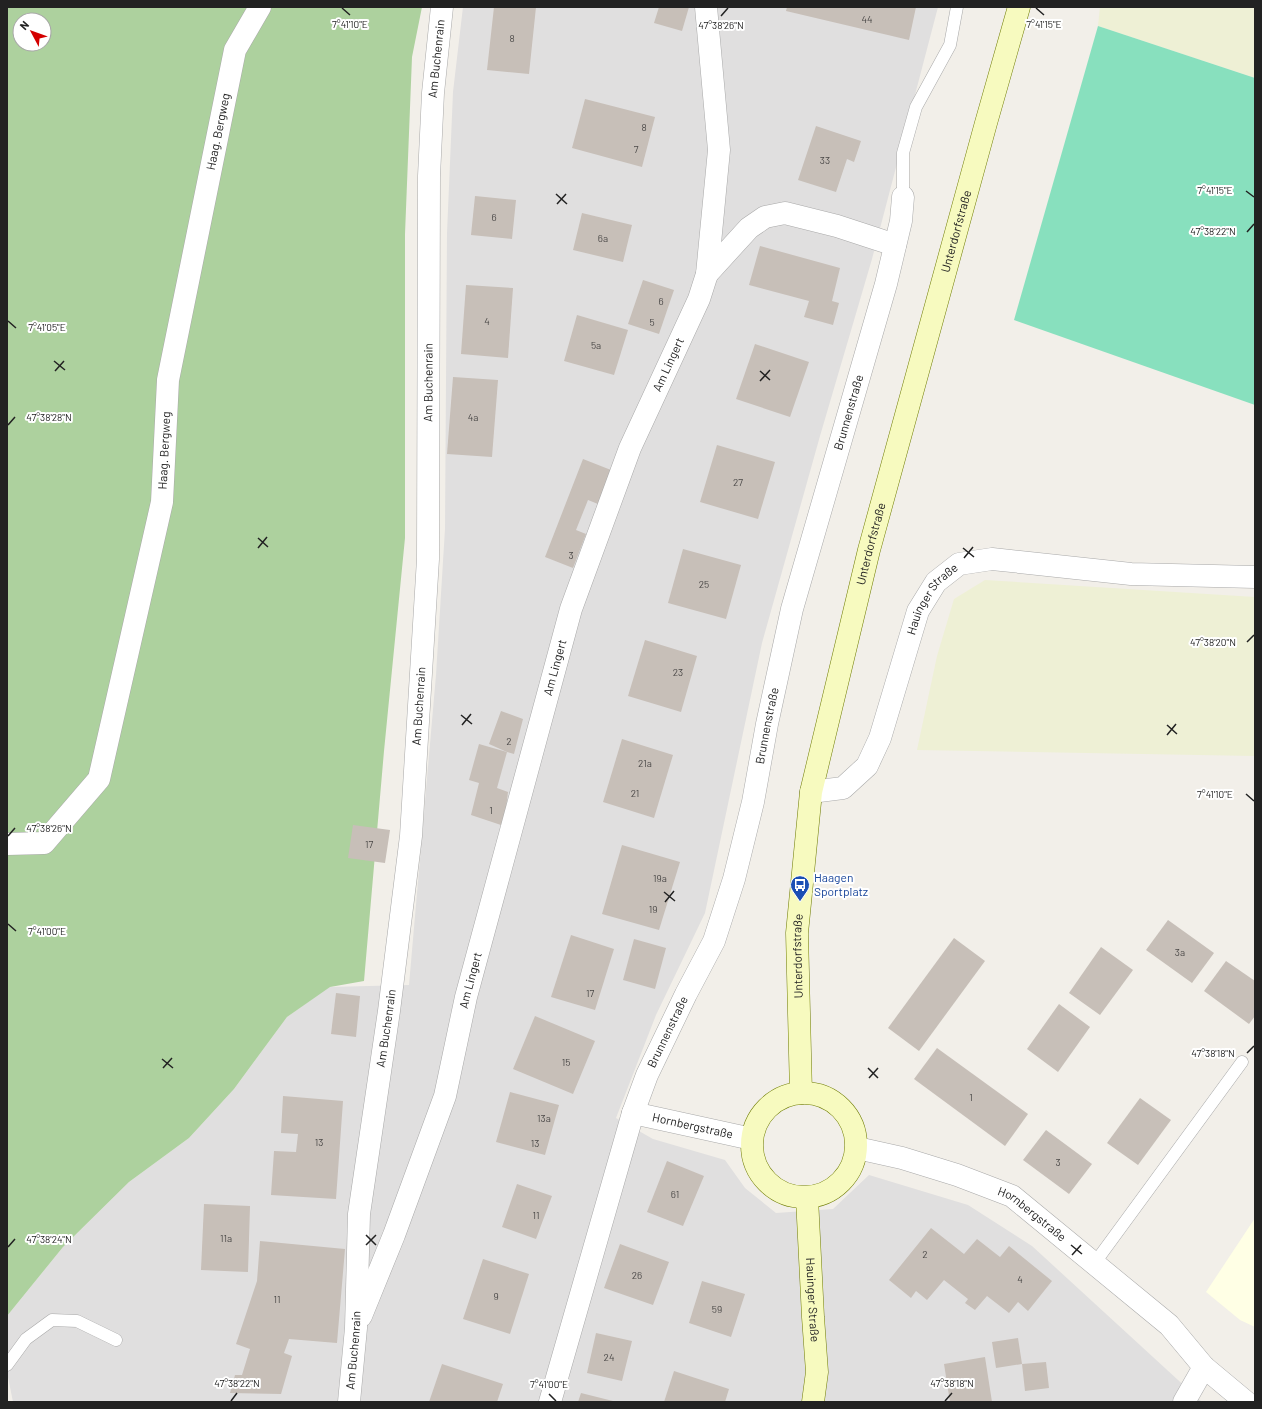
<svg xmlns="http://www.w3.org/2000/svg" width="1262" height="1409" viewBox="0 0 1262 1409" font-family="Barlow,sans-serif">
  <rect width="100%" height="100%" fill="#f2efe9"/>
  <polygon fill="#e0dfdf" points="463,7 938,7 872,259 820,436 762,643 705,913 656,1015 616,1118 653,1139 725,1160 745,1188 776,1213 833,1209 869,1175 968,1205 1032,1246 1202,1402 13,1402 7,1372 7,1316 63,1247 129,1182 189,1138 234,1089 287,1017 329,987 409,985 436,675 445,529 447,233 453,92"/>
  <polygon fill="#ffffe5" points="1255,1218 1255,1327 1240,1320 1206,1292"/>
  <g fill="#eef0d5">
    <polygon points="1100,7 1255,7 1255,78 1098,26"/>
    <polygon points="985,580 1255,597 1255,756 917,750 937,656 954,599"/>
  </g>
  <path fill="#add19e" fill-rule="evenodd" d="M7,7h415l-10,50 -7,177v304l-21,213 -20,230 -34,6 -43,30 -53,72 -45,49 -60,44 -66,65 -56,69zM20,20h24v24h-24z"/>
  <polygon fill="#88e0be" points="1098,26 1255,78 1255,405 1014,320"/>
  <g fill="#c7bfb8">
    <polygon points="494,7 536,7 529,74 487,70"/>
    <polygon points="659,7 689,7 682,31 654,23"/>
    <polygon points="787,7 916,7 909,40 786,11"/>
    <polygon points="585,99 655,117 642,167 572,148"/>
    <polygon points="816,126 861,141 854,162 847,159 836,192 798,180"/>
    <polygon points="475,196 516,200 512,239 471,235"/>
    <polygon points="582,213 632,225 623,262 573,250"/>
    <polygon points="760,246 840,268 832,301 839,303 833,325 804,317 809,301 749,285"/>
    <polygon points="643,280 674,290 659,334 628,324"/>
    <polygon points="466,285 513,288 508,358 461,354"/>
    <polygon points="577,315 628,330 614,375 564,361"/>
    <polygon points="755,344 809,362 790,417 736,399"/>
    <polygon points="453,377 498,380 492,457 447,454"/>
    <polygon points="717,445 775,462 758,519 700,502"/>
    <polygon points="583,459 611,470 598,504 588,500 576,530 586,534 573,568 545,557"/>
    <polygon points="683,549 741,565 726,619 668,603"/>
    <polygon points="645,640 697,656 681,712 628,696"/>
    <polygon points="501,711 523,719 514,754 507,752 497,788 508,792 504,826 471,815 479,783 469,780 479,744 507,752 489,744"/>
    <polygon points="622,739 673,755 654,818 603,802"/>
    <polygon points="353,825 390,830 385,863 348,858"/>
    <polygon points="622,845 680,862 659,930 602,914"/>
    <polygon points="1168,920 1214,953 1192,983 1146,950"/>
    <polygon points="571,935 614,949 595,1010 551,997"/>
    <polygon points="954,938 985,961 919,1051 888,1028"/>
    <polygon points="634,939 666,948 655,989 623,980"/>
    <polygon points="1101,947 1133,970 1100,1015 1069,993"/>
    <polygon points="1226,961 1255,981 1255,1016 1249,1024 1204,991"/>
    <polygon points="336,993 360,996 356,1037 331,1034"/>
    <polygon points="1059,1004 1090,1027 1058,1072 1027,1049"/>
    <polygon points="535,1016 595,1041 573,1094 513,1069"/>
    <polygon points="937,1048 1028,1114 1005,1146 914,1079"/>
    <polygon points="510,1092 559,1105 545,1155 496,1142"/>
    <polygon points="283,1096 343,1101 336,1199 271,1195 274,1151 296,1152 298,1134 281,1133"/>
    <polygon points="1140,1098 1171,1120 1138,1165 1107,1143"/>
    <polygon points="1046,1130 1092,1164 1069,1194 1023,1160"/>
    <polygon points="667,1161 704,1176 683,1226 647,1212"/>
    <polygon points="517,1184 552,1196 536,1239 502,1227"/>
    <polygon points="204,1204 250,1206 248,1272 201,1270"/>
    <polygon points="931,1228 964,1254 977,1239 1000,1257 1009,1246 1052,1281 1028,1311 1018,1302 1009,1313 987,1296 975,1310 965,1303 968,1299 944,1280 927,1300 916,1291 911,1298 889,1280"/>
    <polygon points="260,1241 345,1249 337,1343 289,1339 284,1353 292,1356 281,1394 230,1393 235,1375 242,1375 250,1349 236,1344 257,1281"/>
    <polygon points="620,1244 669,1262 653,1305 604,1288"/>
    <polygon points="483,1259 529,1274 510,1334 463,1319"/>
    <polygon points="702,1281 745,1294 731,1337 689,1323"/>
    <polygon points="596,1333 632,1341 622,1381 587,1373"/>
    <polygon points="1018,1338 1022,1364 996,1368 992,1342"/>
    <polygon points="985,1357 992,1402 950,1402 944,1364"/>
    <polygon points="1046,1362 1049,1388 1025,1391 1022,1364"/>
    <polygon points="442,1364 503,1384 497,1402 429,1402"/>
    <polygon points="674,1371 729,1389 725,1402 664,1402"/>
    <polygon points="581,1393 613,1401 613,1402 578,1402"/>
  </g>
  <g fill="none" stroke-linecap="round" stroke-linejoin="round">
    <defs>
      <g id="lane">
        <polyline points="903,197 903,153 916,107 950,45 957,7"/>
        <polyline points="1094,1264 1242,1062"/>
        <polyline points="7,1365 26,1339 52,1320 77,1321 116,1340"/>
      </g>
      <g id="street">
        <polyline points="707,274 749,228 765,217 785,213 837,226 895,245"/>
        <path id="s1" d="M811,792l32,-4 24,-22 13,-28 38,-127 18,-29 23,-18 33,-5 139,15 124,3"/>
        <path id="s2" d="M7,844l37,-1 55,-64 63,-277 6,-122 67,-330 25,-43"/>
        <path id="s3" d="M633,1113l119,26"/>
        <path id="s4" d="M857,1148l45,10 55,17 55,21 157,129 35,42 42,35"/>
        <path id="s5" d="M361,1316l33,-81 51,-139 21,-99 105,-388 59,-161 69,-149 8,-25 12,-124 -13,-143"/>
        <path id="s6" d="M349,1402l7,-74 3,-114 30,-203 22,-175 17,-277 1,-383 4,-83 9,-86"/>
        <path id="s7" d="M550,1402l83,-289 14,-38 39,-81 28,-53 20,-62 19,-77 14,-78 25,-115 94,-325 15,-63 2,-24"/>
        <polyline points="1184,1402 1204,1367"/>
      </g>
      <g id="secondary">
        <path id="s8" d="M801,1093l-4,-160 14,-141 58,-242 117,-427 33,-116"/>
        <circle cx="804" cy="1145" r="52"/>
        <path id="s9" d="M807,1198l6,119 4,55 -4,30"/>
      </g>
    </defs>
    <use href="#lane" stroke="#a9a9a9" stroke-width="13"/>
    <use href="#street" stroke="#a9a9a9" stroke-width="23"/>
    <use href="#secondary" stroke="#707d05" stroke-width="23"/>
    <use href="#lane" stroke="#fff" stroke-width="12"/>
    <use href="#street" stroke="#fff" stroke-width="22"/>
    <use href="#secondary" stroke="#f7fabf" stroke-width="22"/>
  </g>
  <path fill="none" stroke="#222" stroke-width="1.5" d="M342,8l8,7M1036,8l8,7M721,16l7,-8M1246,191l8,6M556,194l11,10M557,204l9,-10M1247,232l7,-8M8,321l8,7M54,361l11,9M55,371l9,-10M760,371l10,9M760,381l10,-11M8,425l7,-8M258,538l10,9M258,548l9,-11M963,548l11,9M964,558l9,-11M1247,642l7,-7M461,715l11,9M462,725l9,-11M1167,725l10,9M1167,735l9,-11M1246,794l8,7M8,836l7,-8M664,892l11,9M665,902l9,-11M8,924l8,7M1247,1053l7,-7M162,1059l11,9M163,1068l9,-10M868,1068l10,10M869,1078l9,-10M366,1235l10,10M366,1245l10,-10M1071,1245l11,9M8,1247l7,-8M1072,1255l9,-10M549,1394l7,7M231,1401l6,-8M945,1401l7,-8"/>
  <defs>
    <symbol id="bus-pin" viewBox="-11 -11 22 30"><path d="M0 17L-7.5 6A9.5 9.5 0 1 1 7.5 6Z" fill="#1a4fb4" stroke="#fff"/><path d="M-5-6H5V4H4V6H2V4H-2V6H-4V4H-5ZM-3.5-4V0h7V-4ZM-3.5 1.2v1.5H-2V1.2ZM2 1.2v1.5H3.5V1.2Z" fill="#fff"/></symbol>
  </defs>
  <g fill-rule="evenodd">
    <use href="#bus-pin" x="789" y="874" width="22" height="30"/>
  </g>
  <g text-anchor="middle" stroke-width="4" stroke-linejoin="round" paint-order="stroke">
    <g font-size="10" fill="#4b4948">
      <text x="867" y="23">44</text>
      <text x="512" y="42">8</text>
      <text x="644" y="131">8</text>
      <text x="636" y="153">7</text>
      <text x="825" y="164">33</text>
      <text x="494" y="221">6</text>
      <text x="603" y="242">6a</text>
      <text x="661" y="305">6</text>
      <text x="487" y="325">4</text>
      <text x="652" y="326">5</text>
      <text x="596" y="349">5a</text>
      <text x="473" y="421">4a</text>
      <text x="738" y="486">27</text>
      <text x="571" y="559">3</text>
      <text x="704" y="588">25</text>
      <text x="678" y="676">23</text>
      <text x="509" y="745">2</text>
      <text x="645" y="767">21a</text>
      <text x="635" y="797">21</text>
      <text x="491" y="814">1</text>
      <text x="369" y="848">17</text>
      <text x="660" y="882">19a</text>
      <text x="653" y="913">19</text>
      <text x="1180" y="956">3a</text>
      <text x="590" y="997">17</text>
      <text x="566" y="1066">15</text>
      <text x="971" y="1101">1</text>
      <text x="544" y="1122">13a</text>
      <text x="319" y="1146">13</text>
      <text x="535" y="1147">13</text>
      <text x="1058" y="1166">3</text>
      <text x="675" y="1198">61</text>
      <text x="536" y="1219">11</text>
      <text x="226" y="1242">11a</text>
      <text x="925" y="1258">2</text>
      <text x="637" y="1279">26</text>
      <text x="1020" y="1283">4</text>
      <text x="496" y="1300">9</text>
      <text x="277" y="1303">11</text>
      <text x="717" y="1313">59</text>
      <text x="609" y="1361">24</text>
    </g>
    <g font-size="12" fill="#222" stroke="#fff">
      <text dy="4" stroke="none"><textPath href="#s6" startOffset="1348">Am Buchenrain</textPath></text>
      <text dy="4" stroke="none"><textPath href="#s2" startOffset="781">Haag. Bergweg</textPath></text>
      <text dy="4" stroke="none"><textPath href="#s8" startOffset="881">Unterdorfstraße</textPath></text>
      <text dy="4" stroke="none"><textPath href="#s5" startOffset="1002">Am Lingert</textPath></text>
      <text dy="4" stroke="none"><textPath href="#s6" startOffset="1024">Am Buchenrain</textPath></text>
      <text dy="4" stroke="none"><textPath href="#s7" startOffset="1037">Brunnenstraße</textPath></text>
      <text dy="4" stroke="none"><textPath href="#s2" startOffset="457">Haag. Bergweg</textPath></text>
      <text dy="4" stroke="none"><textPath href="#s8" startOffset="557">Unterdorfstraße</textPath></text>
      <text dy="4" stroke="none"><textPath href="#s1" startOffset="246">Hauinger Straße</textPath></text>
      <text dy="4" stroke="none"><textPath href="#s5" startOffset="678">Am Lingert</textPath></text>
      <text dy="4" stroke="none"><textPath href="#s6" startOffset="700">Am Buchenrain</textPath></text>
      <text dy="4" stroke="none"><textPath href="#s7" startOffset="713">Brunnenstraße</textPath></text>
      <text dy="4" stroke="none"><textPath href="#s8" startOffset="137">Unterdorfstraße</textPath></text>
      <text dy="4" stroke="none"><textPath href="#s5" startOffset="354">Am Lingert</textPath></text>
      <text dy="4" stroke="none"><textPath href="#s6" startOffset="376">Am Buchenrain</textPath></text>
      <text dy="4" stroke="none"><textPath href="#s7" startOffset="389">Brunnenstraße</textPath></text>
      <text dy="4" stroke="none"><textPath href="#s3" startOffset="61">Hornbergstraße</textPath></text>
      <text dy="4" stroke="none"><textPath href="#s4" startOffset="189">Hornbergstraße</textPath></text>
      <text dy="4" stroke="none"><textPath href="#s9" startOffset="102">Hauinger Straße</textPath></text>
      <text dy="4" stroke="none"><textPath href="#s6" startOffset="52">Am Buchenrain</textPath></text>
    </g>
    <g font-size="12" fill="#164399" stroke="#fff" text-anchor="start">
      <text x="814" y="882">Haagen<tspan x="814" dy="14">Sportplatz</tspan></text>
    </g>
  </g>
  <g font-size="10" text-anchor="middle" fill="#222" stroke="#fff" stroke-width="4" stroke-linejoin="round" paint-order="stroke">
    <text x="350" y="28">7°41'10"E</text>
    <text x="1044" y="28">7°41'15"E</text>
    <text x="721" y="29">47°38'26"N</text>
    <text x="1215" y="194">7°41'15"E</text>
    <text x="1213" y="235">47°38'22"N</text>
    <text x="47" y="331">7°41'05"E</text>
    <text x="49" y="421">47°38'28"N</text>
    <text x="1213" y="646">47°38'20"N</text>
    <text x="1215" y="798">7°41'10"E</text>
    <text x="49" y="832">47°38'26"N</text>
    <text x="47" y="935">7°41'00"E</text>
    <text x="1213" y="1057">47°38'18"N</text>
    <text x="49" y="1243">47°38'24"N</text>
    <text x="237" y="1387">47°38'22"N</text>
    <text x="952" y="1387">47°38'18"N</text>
    <text x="549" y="1388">7°41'00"E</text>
  </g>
  <rect width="1262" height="1409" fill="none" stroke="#222222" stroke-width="16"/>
  <g transform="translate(32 32) rotate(311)"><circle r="19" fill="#ffffff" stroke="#a7a7a7"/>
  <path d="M0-3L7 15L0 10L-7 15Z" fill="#d40000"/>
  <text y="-6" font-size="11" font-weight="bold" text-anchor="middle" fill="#222222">N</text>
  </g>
</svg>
